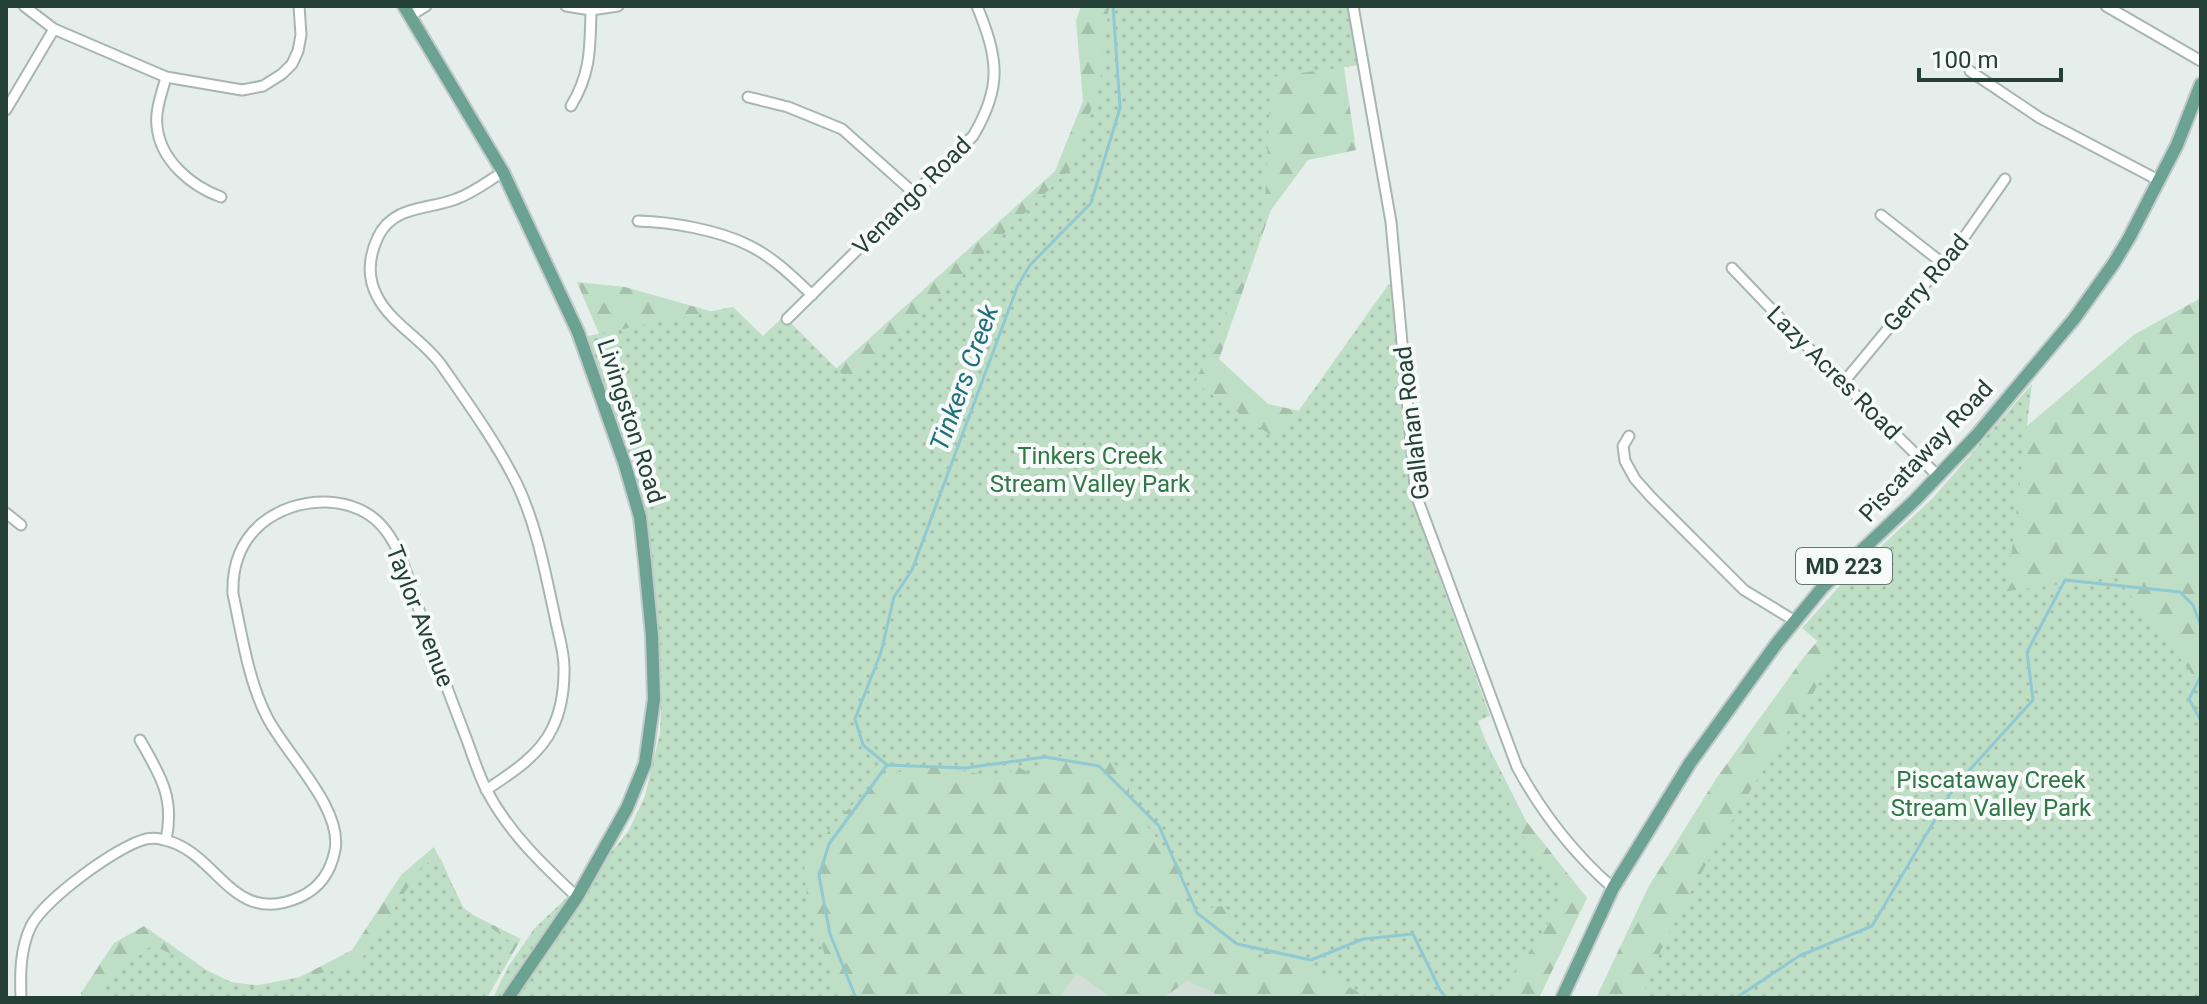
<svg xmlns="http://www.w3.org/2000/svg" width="2207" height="1004" viewBox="0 0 2207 1004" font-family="Roboto,sans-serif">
  <defs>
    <pattern id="forest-firs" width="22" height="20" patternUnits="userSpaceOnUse" patternTransform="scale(2)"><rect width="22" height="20" fill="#bfdec6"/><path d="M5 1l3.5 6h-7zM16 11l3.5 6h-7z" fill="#a4c0ab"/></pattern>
    <pattern id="park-dots" width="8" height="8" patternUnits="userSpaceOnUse" patternTransform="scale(2)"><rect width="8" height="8" fill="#bfdec6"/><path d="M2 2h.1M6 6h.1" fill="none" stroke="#a4c0ab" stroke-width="1.8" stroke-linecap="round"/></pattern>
  </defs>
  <rect width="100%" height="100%" fill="#e5eeea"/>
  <g fill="#d3ded9">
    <polygon points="1077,973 1111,998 1059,998"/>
    <polygon points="1187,981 1224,998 1163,998"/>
  </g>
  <g fill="url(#forest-firs)">
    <polygon points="1081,6 1335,6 1356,150 1308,160 1271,210 1219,359 1268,404 1322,416 1526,821 1587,898 1539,998 1224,998 1187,981 1163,998 1111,998 1077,973 1059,998 539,998 672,751 653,460 577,282 625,287 731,317 819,384 1055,171 1083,101 1076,21"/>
    <polygon points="2201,298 2201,998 1596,998 1649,886 1716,779 1804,657 1877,571 2021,431 2135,334"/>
    <polygon points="434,847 465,911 521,939 487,998 81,998 81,993 114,943 144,926 222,981 279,988 352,950 401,875"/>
  </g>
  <g fill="url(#park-dots)">
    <path d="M1109,6h242l9,59 -89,12 -7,149 -69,157 83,57 110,-155 5,-1 12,165 8,48 10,35 67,184 -12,5 44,114 38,45 -2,28 -59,90h-129l-102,-53 -10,19 -36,-58 -41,7 3,-41 -54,-67 -2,-33 -23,-13 -53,-3 -15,23 -24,-16 -4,16c-24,-3 -70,-15 -93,-11 -47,6 -84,60 -112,94l3,38 29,89 24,9h-367l15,-31 26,-38 68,-65 27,-34 16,-34 15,-63 2,-46 -15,-142 -64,-208 150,-30 30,29 21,-20 67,67 220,-215 29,-84z"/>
    <path d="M2032,384l-25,207 109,-14 85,108v313h-559c15,-46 40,-91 64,-133 40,-71 86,-139 130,-208l-34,-29 44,-49 87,-81z"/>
    <polygon points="441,859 461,906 512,943 484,998 105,998 104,984 152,945 244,988 357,966 422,866"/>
  </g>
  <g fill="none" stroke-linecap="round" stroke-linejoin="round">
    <g stroke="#90c9d1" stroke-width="3">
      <polyline points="2201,676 2189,699 2201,721"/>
      <polyline points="887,765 863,745 855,719 881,652 894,597 912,570 1018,285 1030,265 1091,203 1120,108 1113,6"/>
      <polyline points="887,765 965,768 1045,757 1099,766 1159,826 1197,913 1237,944 1311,960 1363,939 1413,934 1440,990 1446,998"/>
      <polyline points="856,998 830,934 819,876 829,844 887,765"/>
      <polyline points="1736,998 1799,956 1872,926 1955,786 2033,700 2027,652 2065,580 2180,592 2193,605 2201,626"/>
    </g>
    <defs>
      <g id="minor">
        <polyline points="24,6 54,29 166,77 242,90 263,86 282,74 292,64 298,51 301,35 299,6"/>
        <polyline points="566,6 591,10 618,6"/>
        <path d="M1353,6l38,216 24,264 4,17 98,264c25,46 57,87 96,121"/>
        <polyline points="2106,6 2201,61"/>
        <polyline points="410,16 426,6"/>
        <polyline points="1970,71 2040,118 2160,181"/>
        <path d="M166,77c-4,16 -11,33 -9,49 3,34 34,60 64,71"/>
        <polyline points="748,97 788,107 842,129 915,194"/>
        <path d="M571,106c20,-33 19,-58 20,-96"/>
        <polyline points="6,110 54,29"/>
        <polyline points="1881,215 1941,262"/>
        <path d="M638,221c34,1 80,9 110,24 25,12 44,31 64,50"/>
        <polyline points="1732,268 1822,362 1938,476"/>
        <path d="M787,319l186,-183c30,-50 25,-78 4,-130"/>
        <polyline points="1843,383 1965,236 2005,179"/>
        <polyline points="1629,436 1623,446 1625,461 1635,479 1651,497 1744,590 1795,621"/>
        <polyline points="6,513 21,525"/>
        <path d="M140,740c20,35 35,57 26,100"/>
        <path d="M486,790c24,-16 53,-34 66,-61 9,-18 12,-39 12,-58 1,-18 -6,-37 -9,-54 -10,-45 -18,-91 -38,-133 -19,-39 -50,-82 -75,-118 -18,-26 -51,-42 -65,-70 -10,-19 -8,-40 1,-59 15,-32 50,-27 78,-38 17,-6 32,-18 47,-27"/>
        <path d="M21,998c-1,-24 -1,-49 10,-72 13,-26 86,-80 115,-87 6,-1 12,-1 18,1 54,11 67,88 136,57 20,-9 31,-26 35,-47 8,-42 -50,-97 -68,-133 -19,-37 -25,-82 -34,-123 -1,-27 6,-51 28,-70 34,-29 97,-32 125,7 16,21 22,49 31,73 15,44 31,87 48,131 7,18 13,39 22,56 22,42 57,75 90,106"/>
      </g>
      <g id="major">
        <polyline points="404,6 503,172 578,332 625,465 640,517 645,563 652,636 654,699 645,764 627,808 577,897 508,998"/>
        <polyline points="1562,998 1613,888 1690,763 1777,643 1822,588 1916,499 1976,436 2074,319 2114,263 2129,238 2177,145 2201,84"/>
      </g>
    </defs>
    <use href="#minor" stroke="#a8b6b1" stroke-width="13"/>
    <use href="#major" stroke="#c2cac7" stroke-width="16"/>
    <use href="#minor" stroke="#fff" stroke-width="9"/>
    <use href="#major" stroke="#6ba292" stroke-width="12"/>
  </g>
  <g text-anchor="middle" stroke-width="8" stroke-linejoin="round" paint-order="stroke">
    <rect fill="#f6faf8" stroke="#647871" stroke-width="2" x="1796" y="548" width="96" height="36" rx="6"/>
    <g font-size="22" font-weight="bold" fill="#254037">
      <text x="1844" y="574">MD 223</text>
    </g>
    <g font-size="24" fill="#254037" stroke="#f6faf8">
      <text transform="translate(912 196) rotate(-45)" y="8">Venango Road</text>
      <text transform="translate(1926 283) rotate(-50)" y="8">Gerry Road</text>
      <text transform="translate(1834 373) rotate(45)" y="8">Lazy Acres Road</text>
      <text transform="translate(631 421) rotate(72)" y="8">Livingston Road</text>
      <text transform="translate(1412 423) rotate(-97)" y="8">Gallahan Road</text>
      <text transform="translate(1926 451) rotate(-47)" y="8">Piscataway Road</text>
      <text transform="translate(420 616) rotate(69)" y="8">Taylor Avenue</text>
    </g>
    <g font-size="24" fill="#307648" stroke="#f6faf8">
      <text x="1090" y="464">Tinkers Creek<tspan x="1090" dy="28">Stream Valley Park</tspan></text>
      <text x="1991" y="788">Piscataway Creek<tspan x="1991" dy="28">Stream Valley Park</tspan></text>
    </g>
    <g font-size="26" font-style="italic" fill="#206f7b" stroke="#f6faf8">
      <text transform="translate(964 378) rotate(-70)" y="9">Tinkers Creek</text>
    </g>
  </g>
  <rect width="2207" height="1004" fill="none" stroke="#254037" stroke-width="16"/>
  <path d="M1919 68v12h142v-12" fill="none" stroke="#254037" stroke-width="4"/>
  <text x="1931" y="68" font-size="24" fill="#254037" stroke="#f6faf8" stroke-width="6" paint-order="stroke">100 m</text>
</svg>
